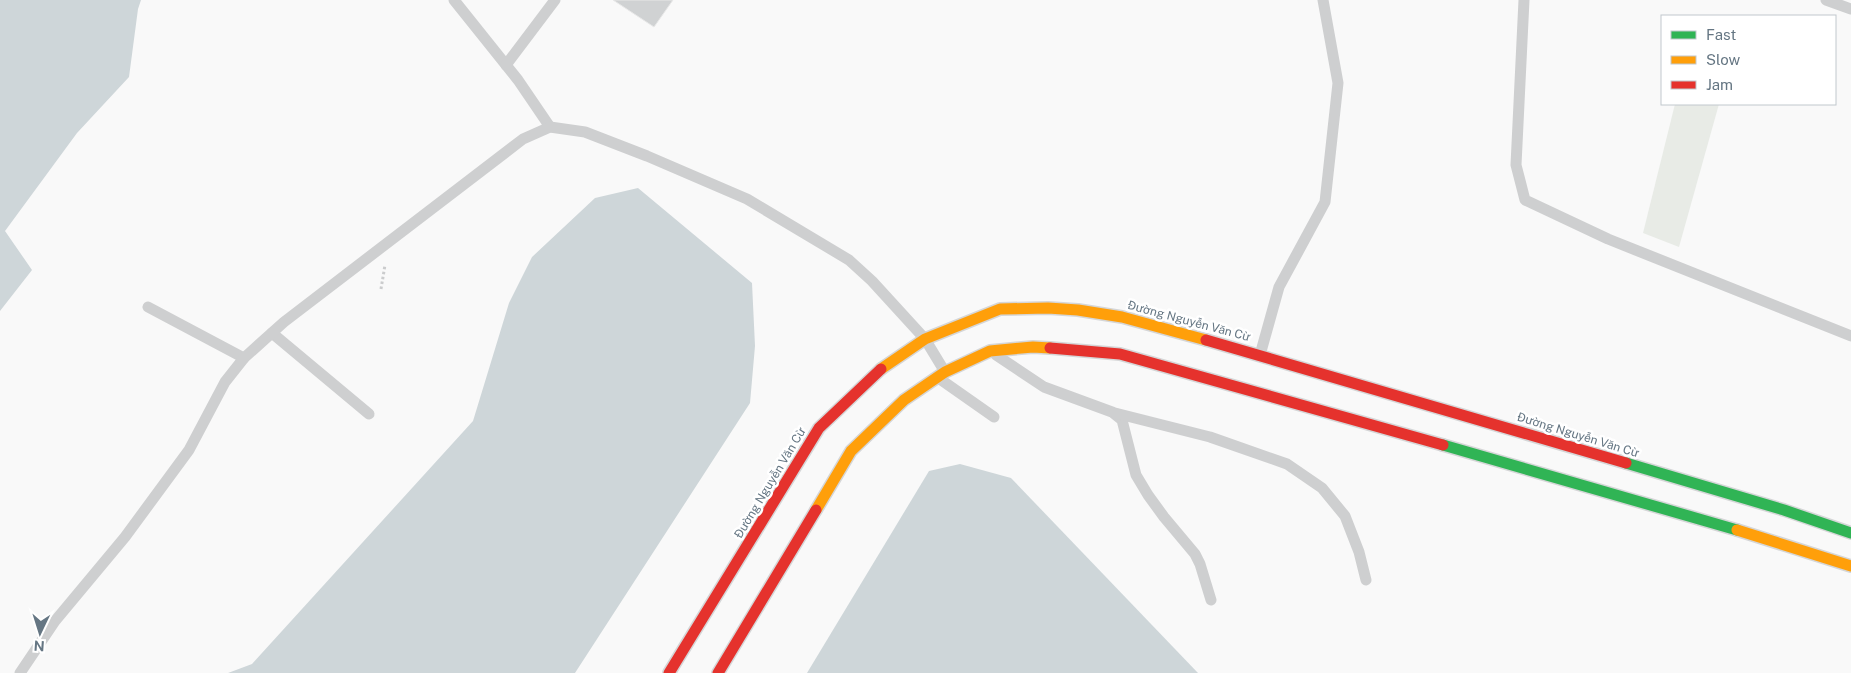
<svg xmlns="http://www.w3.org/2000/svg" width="1851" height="673" viewBox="0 0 1851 673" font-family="'Public Sans',sans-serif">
  <rect width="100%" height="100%" fill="#f9f9f9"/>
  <polygon fill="#e8ebe6" points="1675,104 1719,104 1679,247 1643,233"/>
  <g fill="#ced6d9">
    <polygon points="0,0 141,0 138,9 129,77 77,133 5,231 32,270 0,311"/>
    <polygon points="638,188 752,283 755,346 750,403 575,673 228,673 252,664 473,421 509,303 532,257 595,198"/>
    <polygon points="960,464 1011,478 1198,673 807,673 929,471"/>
  </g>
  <polygon fill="#d0d2d3" stroke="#e8e8e8" points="613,0 673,0 654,27"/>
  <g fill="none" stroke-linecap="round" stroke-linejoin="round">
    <defs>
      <g id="fast">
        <polyline points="1443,445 1737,530"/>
        <polyline points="1626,463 1784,510 1851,533"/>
      </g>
      <g id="slow">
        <polyline points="881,369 925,339 1000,309 1048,308 1078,310 1122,317 1206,340"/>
        <polyline points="816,510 851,451 904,400 945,372 990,351 1033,347 1050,348"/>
        <polyline points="1737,530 1851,566"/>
      </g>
      <g id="jam">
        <polyline points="1206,340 1626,463"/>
        <polyline points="1050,348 1120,354 1443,445"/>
        <polyline points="669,673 819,428 881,369"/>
        <polyline points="718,673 816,510"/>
      </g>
    </defs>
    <use href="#fast" stroke="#d5d6d7" stroke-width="14"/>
    <use href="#slow" stroke="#d5d6d7" stroke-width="14"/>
    <use href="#jam" stroke="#d5d6d7" stroke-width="14"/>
    <polyline stroke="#cbcccd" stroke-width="3" stroke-dasharray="2.5 2.5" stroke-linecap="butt" points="381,289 385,265"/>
    <g stroke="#cecfd0" stroke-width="11">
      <polyline points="454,0 518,80 550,127"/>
      <polyline points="1524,0 1516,165 1525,200 1608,239 1851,336"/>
      <polyline points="1826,0 1851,9"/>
      <polyline points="506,65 555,0"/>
      <polyline points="148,307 244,358"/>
      <polyline points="272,333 369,414"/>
      <polyline points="996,355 1044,387 1112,412 1122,420 1136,475 1148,495 1164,517 1195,554 1200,564 1211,600"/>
      <polyline points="1260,355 1279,287 1325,202 1338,83 1323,0"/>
      <polyline points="937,377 994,417"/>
      <polyline points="1115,413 1210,437 1287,464 1322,488 1345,516 1359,552 1366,580"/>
      <polyline points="20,673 55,621 125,537 189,450 225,382 244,358 284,322 523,139 550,127 585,132 647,156 747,199 849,260 872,281 925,339 945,372"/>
    </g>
    <use href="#fast" stroke="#30b455" stroke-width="11"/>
    <use href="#slow" stroke="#ff9f0a" stroke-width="11"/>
    <use href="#jam" stroke="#e5322d" stroke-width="11"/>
  </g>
  <g text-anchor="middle" stroke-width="5" stroke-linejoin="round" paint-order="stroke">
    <g font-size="12" fill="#657683" stroke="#fff">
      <text transform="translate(1189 321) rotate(15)" y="4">Đường Nguyễn Văn Cừ</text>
      <text transform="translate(1578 435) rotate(17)" y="4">Đường Nguyễn Văn Cừ</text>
      <text transform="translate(770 483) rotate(-59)" y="4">Đường Nguyễn Văn Cừ</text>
    </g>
  </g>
  <rect x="1661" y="15" width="175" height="90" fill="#ffffff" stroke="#c1c8cd"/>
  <rect x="1671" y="31" width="25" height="8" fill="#30b455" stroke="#c1c8cd"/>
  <text x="1706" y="40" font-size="15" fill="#657683">Fast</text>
  <rect x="1671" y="56" width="25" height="8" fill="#ff9f0a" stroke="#c1c8cd"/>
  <text x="1706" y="65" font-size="15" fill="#657683">Slow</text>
  <rect x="1671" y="81" width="25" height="8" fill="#e5322d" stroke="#c1c8cd"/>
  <text x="1706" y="90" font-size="15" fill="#657683">Jam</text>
  <g transform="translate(40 633) rotate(184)" stroke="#ffffff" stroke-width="4" paint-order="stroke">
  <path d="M0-4L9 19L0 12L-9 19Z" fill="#657683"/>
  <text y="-8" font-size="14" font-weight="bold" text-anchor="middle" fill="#657683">N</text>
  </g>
</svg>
